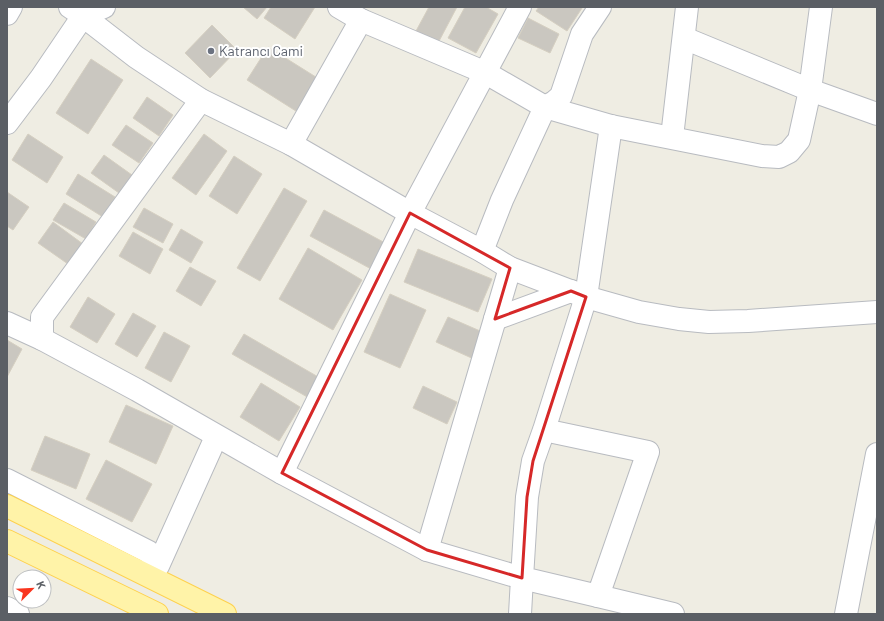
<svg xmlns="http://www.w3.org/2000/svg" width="884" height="621" viewBox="0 0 884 621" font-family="Barlow,sans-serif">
  <rect width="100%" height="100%" fill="#efede3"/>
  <g fill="#cac7c0" stroke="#d5cfc1">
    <polygon points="243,7 267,7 257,19"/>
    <polygon points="271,7 315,7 295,39 264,18"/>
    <polygon points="429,7 457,7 438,43 416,31"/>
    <polygon points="465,7 486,7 498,14 476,53 448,38"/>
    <polygon points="539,7 582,7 582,8 567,31 536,11"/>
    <polygon points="528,18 559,34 550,53 518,38"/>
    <polygon points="212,25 237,50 210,78 185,53"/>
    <polygon points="268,47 319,79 299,113 247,80"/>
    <polygon points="91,59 123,80 88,134 56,113"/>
    <polygon points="147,97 173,115 159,136 133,118"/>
    <polygon points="126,125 153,143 139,163 112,145"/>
    <polygon points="28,134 63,157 47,183 12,160"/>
    <polygon points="204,134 227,151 196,195 172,178"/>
    <polygon points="104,155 132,175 119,193 91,173"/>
    <polygon points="234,156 262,174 237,214 209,196"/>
    <polygon points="78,174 115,197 103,217 66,194"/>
    <polygon points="284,188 307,201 260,281 237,268"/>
    <polygon points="7,192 29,207 13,230 7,226"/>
    <polygon points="64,203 96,222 86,239 53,220"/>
    <polygon points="144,208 173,224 163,243 133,227"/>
    <polygon points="324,210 387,244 373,270 310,236"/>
    <polygon points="53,222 83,244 68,264 38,243"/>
    <polygon points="181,229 203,242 191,263 169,250"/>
    <polygon points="133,232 163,249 150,274 119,256"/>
    <polygon points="308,248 362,280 333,330 279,299"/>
    <polygon points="418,249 492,279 478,312 404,282"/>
    <polygon points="190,267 216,281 201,306 176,291"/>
    <polygon points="390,294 426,310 400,368 364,352"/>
    <polygon points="88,297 115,314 97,343 70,327"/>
    <polygon points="133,313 156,326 137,357 115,344"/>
    <polygon points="448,317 487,334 476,360 436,342"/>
    <polygon points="164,332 190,346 171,382 145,368"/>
    <polygon points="244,334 320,378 309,398 232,354"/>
    <polygon points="7,340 22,349 7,377"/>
    <polygon points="261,383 300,407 279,441 240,417"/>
    <polygon points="423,386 457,402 447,424 413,408"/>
    <polygon points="126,405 173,426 156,464 109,442"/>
    <polygon points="45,436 90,454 76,489 31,470"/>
    <polygon points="106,460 152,484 132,522 86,499"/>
  </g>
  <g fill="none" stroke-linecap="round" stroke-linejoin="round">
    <defs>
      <g id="minor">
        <polyline points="70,7 83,16 104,7"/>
        <polyline points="339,7 361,20 486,73 545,107 611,126 762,156 779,157 789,152 799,140 810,90 684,38"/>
        <polyline points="821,7 810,90 877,114"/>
        <polyline points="7,14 11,7"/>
        <polyline points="7,123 41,78 83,16 136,57 201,100 291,144 361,20"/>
        <polyline points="672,137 687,7"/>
        <polyline points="291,144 410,213 482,251 510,268 586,297 639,312 679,319 709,322 748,321 877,312"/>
        <polyline points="482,251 502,200 545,107 554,102 561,96 582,34 600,7"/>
        <polyline points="495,319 571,291"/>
        <polyline points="7,323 42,339 42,317 201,100"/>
        <polyline points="42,339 137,390 282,473 410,213 520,7"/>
        <polyline points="544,430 648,452 598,596 522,578 527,497 533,461 544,430 586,297 611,126"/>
        <polyline points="282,473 427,550 522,578 520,614"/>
        <polyline points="7,480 149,552 158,566 216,437"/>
        <polyline points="427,550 510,268"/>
        <polyline points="598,596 673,614"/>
        <polyline points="7,608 18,614"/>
        <polyline points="846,614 877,454"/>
      </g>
      <g id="major">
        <polyline points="7,506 225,614"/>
        <polyline points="7,541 157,614"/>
      </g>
    </defs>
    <use href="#minor" stroke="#b8bbc0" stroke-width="24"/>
    <use href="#major" stroke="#fed14d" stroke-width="24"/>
    <use href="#minor" stroke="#fff" stroke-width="22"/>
    <use href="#major" stroke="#fff3a8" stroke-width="22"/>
  </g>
  <path fill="none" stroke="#d62828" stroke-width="3" stroke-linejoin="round" d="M410,213l100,55 -15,51 76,-28 15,6 -53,164 -6,36 -5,81 -95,-28 -145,-77z"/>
  <circle fill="#6b7280" stroke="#fff" stroke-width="1.5" cx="211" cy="51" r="4"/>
  <g text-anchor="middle" stroke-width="4" stroke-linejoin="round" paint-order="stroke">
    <g font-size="14" fill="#5b616d" stroke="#fff" text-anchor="start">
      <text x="219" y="56">Katrancı Cami</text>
    </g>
  </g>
  <rect width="884" height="621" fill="none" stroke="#5b5f65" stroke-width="16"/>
  <g transform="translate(32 589) rotate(66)"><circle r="19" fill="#ffffff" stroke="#bdbfc1"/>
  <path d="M0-3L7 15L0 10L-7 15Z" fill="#f9361f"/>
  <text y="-6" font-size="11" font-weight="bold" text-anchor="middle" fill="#5b5f65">K</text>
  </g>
</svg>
